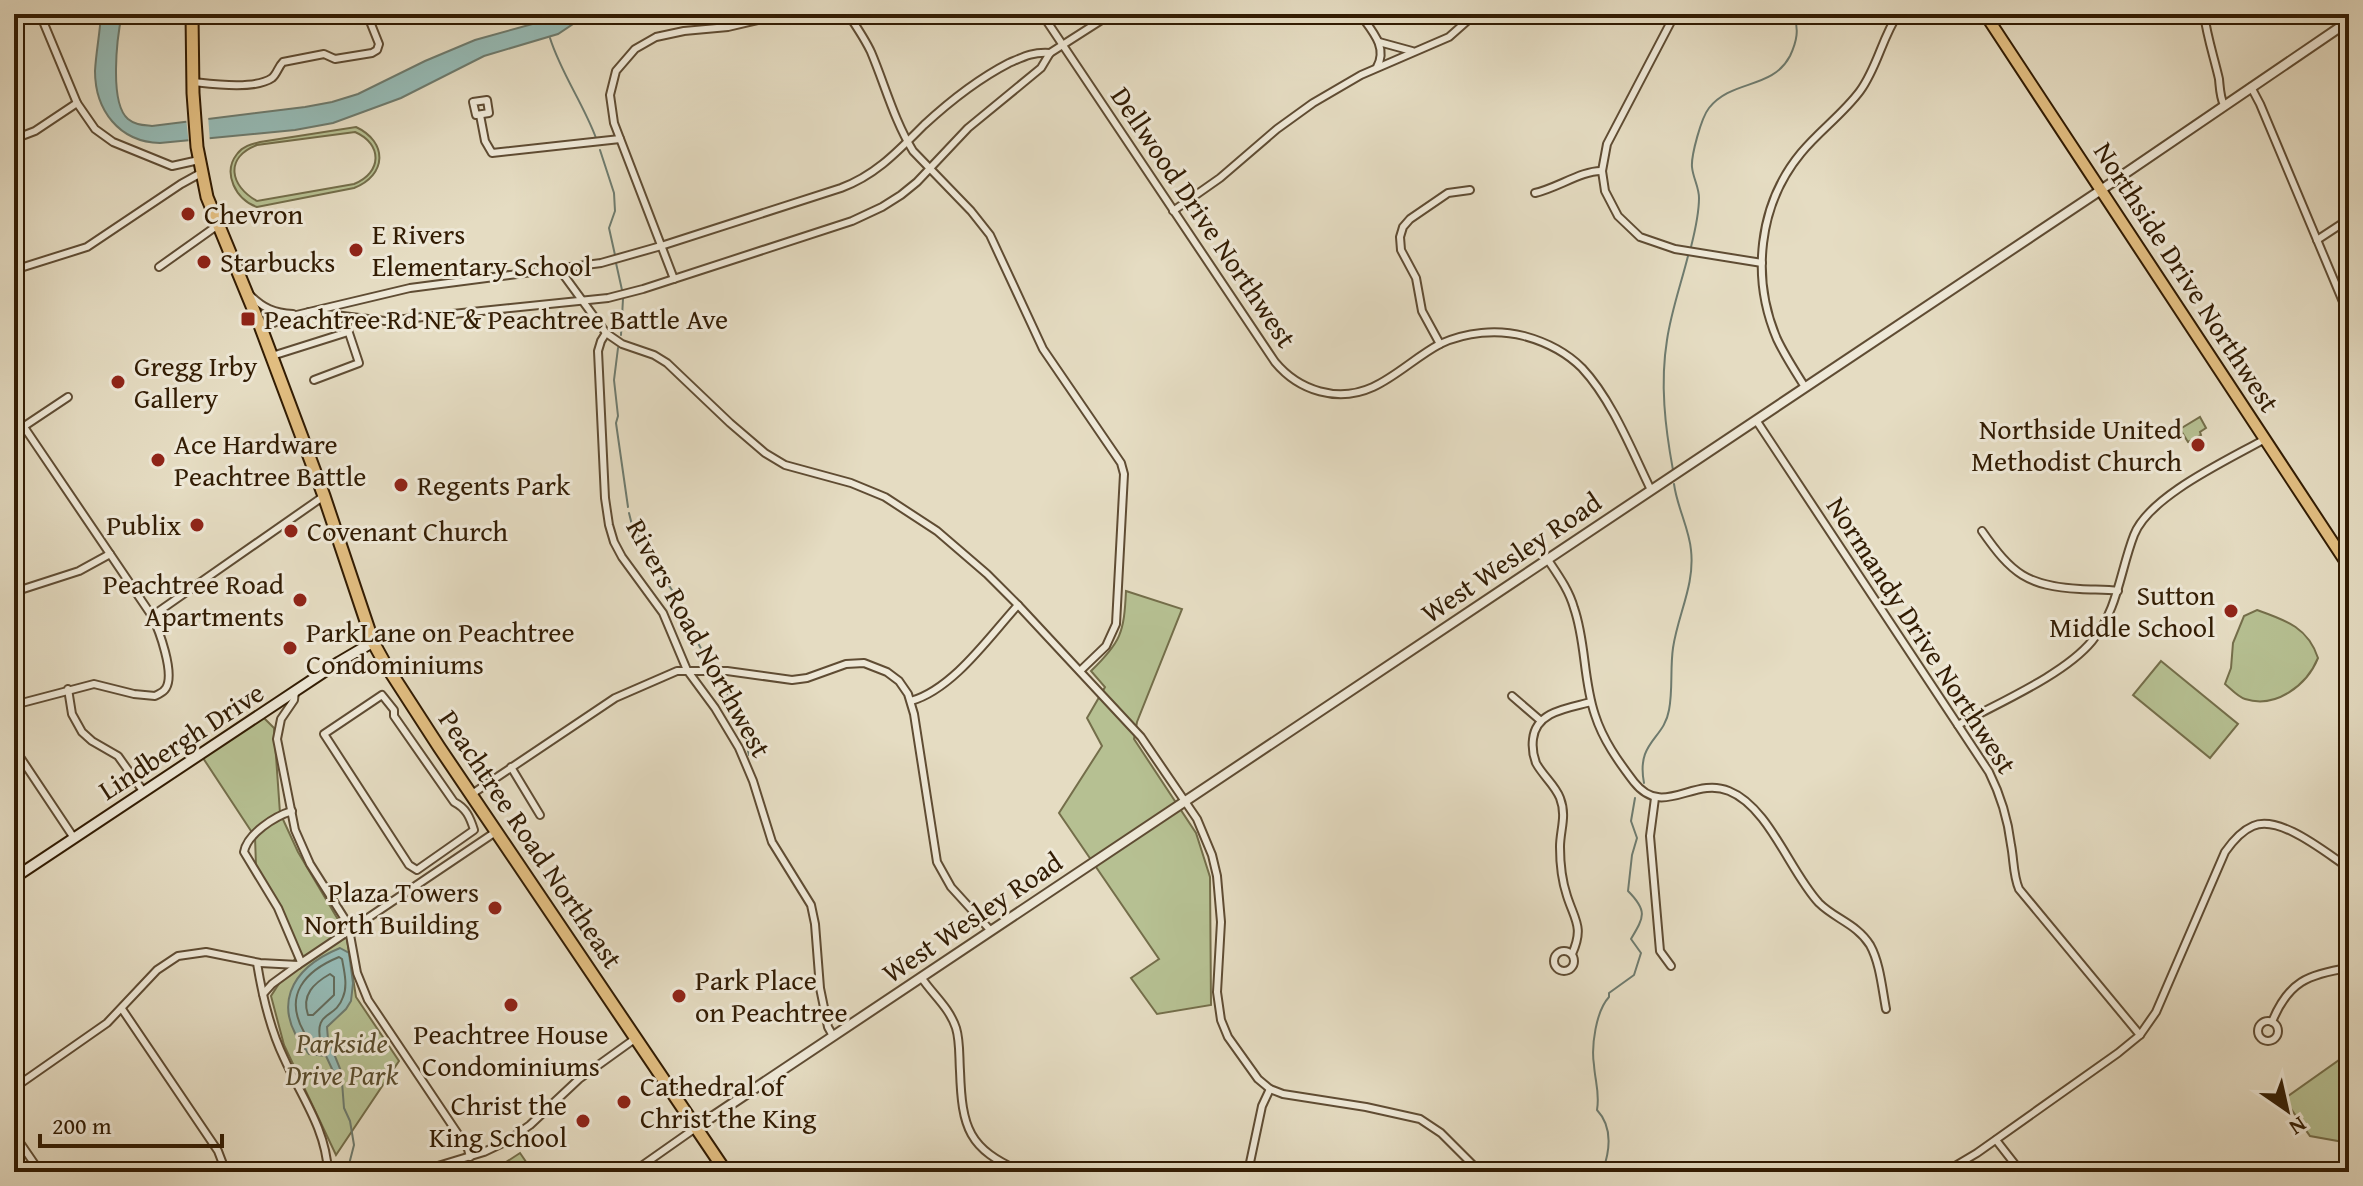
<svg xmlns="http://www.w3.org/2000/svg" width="2363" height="1186" viewBox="0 0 2363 1186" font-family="'Gentium Book Plus',serif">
  <rect width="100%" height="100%" fill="#e5dcc2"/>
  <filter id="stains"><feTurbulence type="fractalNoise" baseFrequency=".0025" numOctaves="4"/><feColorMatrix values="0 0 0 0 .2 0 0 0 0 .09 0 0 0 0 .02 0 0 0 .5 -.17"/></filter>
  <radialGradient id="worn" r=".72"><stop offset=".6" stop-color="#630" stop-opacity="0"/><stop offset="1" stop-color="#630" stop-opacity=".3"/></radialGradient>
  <g fill="#b6c092" stroke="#746e4a" stroke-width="2" fill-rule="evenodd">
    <path d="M356,127c32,15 31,48 -2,61l-97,19c-21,-7 -35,-34 -20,-53 6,-8 15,-10 23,-12zM355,132c28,12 27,41 -1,52l-97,17c-27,-15 -33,-43 0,-56z"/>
    <polygon points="2200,417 2206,428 2200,432 2201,435 2188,442 2180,429"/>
    <path d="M1126,591l56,18 -45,113 -3,17 62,94 14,44 1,128 -54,9 -26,-36 28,-19 -100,-146 43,-67 -15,-28 18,-31 -14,-16c30,-29 33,-38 35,-80z"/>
    <path d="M2257,610c28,10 51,17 61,48 -11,27 -42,51 -73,41 -7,-2 -14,-10 -20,-15l6,-16 2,-25 11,-27z"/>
    <polygon points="2161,661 2238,724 2210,758 2133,695"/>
    <polygon points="263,717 274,728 280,813 298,852 346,933 356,997 399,1061 336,1155 284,1045 271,996 300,951 256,866 255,837 203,758"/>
    <polygon points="2349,1053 2349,1143 2310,1136 2284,1099"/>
    <polygon points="520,1153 533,1172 500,1172 497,1168"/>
  </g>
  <g fill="#96bbb6" stroke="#6e7b6e" stroke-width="2">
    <path d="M101,14h21c-5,23 -13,89 6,105 7,6 16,6 24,7l153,-19 27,-5 26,-8 67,-33 50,-21 61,-17 19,-9h33l-30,20 -74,22 -83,42 -68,25 -38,7 -135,13c-41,-1 -65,-33 -65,-72 1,-19 5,-38 6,-57z"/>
    <path d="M340,948l9,5 4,30 -2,18 -5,8 -19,18 1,12 13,32 -3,4 -5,-4 -7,-15 -17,-2c-39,-46 -20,-85 31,-106z"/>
  </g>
  <polygon fill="#e5dcc2" points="208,115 210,143 189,145 186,118"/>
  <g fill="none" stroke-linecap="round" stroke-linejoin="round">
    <g stroke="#646c5c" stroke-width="2">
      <path d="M339,957l3,2c2,11 6,27 1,38 -8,24 -30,11 -22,48l-6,2c-5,-4 -8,-9 -11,-15 -21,-37 1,-61 35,-75z"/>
      <path d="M330,974l4,3v18l-21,20h-5c-7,-20 6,-32 22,-41z"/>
    </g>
    <g stroke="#6e7b6e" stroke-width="2">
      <path d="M550,38c11,35 33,65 46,100"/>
      <polyline points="600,150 614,193 615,211 609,228 615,255"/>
      <path d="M1691,247c4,-16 8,-33 8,-49 0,-11 -6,-20 -7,-31 -1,-11 9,-49 17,-59 23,-29 63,-18 81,-52 7,-15 9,-26 4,-42"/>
      <polyline points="616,263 622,290"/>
      <polyline points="621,335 623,299"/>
      <polyline points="618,348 614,380 618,416 616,423 628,507"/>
      <path d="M1673,470c-8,-43 -13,-87 -6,-130 4,-28 14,-56 21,-84"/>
      <polyline points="629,513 632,525 660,572"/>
      <polyline points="663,577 685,609 698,643 711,667"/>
      <polyline points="717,675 739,714 749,755"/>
      <path d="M1644,783c-8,-42 20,-43 25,-73 4,-20 1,-42 4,-62 5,-34 22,-63 18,-98 -2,-22 -14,-43 -17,-66"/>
      <polyline points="338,1075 342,1082 344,1108 350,1121 354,1145 347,1172"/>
      <path d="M1591,1172l12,-2c7,-20 10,-43 -6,-60 3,-17 -2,-29 -3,-45 -3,-19 2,-54 15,-68v-4l25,-18 7,-22 -10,-14c13,-22 17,-28 -3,-48l4,-36 5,-17 -6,-17 4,-23"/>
    </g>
    <defs>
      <g id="minor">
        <polyline points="40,14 77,103 95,129 113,142 172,166 199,160"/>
        <path d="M848,14c8,12 17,25 23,38 14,33 23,68 42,99l58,60 19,24 53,114 78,114 3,11 -8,150 -10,22 -26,25"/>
        <path d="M1042,14l233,348c24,29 63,41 98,25 24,-11 44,-31 67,-43 26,-12 57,-15 84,-8 22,6 42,16 58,32 30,32 50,83 69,122"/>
        <path d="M1360,14c12,17 28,33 17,53"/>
        <polyline points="1675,14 1607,144 1602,171 1605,191 1618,216 1640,237 1675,249 1762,263"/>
        <path d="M2204,14c3,23 10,43 15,65 1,10 1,18 5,26"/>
        <polyline points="1379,42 1412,51"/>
        <path d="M193,82c19,2 62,8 79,-4 5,-4 6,-11 11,-16l41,-8 11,5 37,-6 5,-3 2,-6 -12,-30"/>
        <polyline points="2251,87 2260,104 2349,316"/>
        <polygon points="487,100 489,113 476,115 473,102"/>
        <polyline points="480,115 485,141 492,153 620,139"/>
        <polyline points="14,139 35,131 77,103"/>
        <path d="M1535,193c22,-5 48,-23 67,-22"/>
        <polyline points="1173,211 1220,178 1277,129 1313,103 1361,75 1449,37 1475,14"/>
        <polyline points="2317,240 2349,219"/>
        <polyline points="159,267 218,225"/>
        <polyline points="14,270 87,247 181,184 201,173"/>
        <polyline points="560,270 606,333 622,344 654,355 667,363 730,423 765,453 785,465 851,483 885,497 937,531 987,574 1018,605 1141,737 1197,819 1212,855 1217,876 1221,922 1217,992 1221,1020 1228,1037 1258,1079 1270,1089 1283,1094 1366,1107 1420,1119 1441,1133 1480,1172"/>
        <polyline points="674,279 614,123 610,95 616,71 635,49 656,37 684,31 728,27 783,14"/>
        <path d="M250,295c13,13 24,18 43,19"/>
        <polyline points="309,312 385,321 608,298 643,289 852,221 882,207 901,195 917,182 968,128 1041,68 1050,53 1111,14"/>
        <path d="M262,328l26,-11 122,-29 191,-25 60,-17 180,-58c35,-13 57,-37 83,-63 26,-24 54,-46 85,-62 16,-7 23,-11 41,-10"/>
        <polyline points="606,333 601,341 598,351 605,498 609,525 614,542 622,557 663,613 687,670 715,708 739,748 753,781 772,842 811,905 815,924 820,988 828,1027 833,1036"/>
        <polyline points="1440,344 1422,311 1416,278 1401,250 1400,237 1403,227 1410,219 1448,193 1470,190"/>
        <polyline points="272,356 348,332"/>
        <polyline points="314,380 359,363 346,324 350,318"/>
        <path d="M1805,387c-10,-16 -20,-31 -28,-48 -26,-61 -19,-134 24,-186 18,-22 42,-39 59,-62 17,-23 22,-53 38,-77"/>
        <path d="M1756,420l233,352c11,22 19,48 22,73 3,15 2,30 8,44l121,146"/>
        <polyline points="14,433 68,397"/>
        <path d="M1982,531c30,43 45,55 98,58 13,1 26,0 38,2"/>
        <path d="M1548,560c10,15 21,30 26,48 12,34 9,72 21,107 8,25 23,46 39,67 29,37 59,-6 95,9 40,16 61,81 90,112 16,16 38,21 51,42 10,18 12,43 16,64"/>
        <polyline points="14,592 79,571 110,554"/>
        <polyline points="152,616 324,496"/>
        <polyline points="68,689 72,714 82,732 92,741 118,756 143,791"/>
        <polyline points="295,692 294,700 281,719 277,739 295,830 310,864 348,924 357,973 368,1000 468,1149 470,1157"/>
        <path d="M382,695l12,15v6l60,86c12,6 16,15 20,28l-57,40 -8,-5 -85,-131z"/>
        <polyline points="1512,696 1541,721"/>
        <path d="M911,701c42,-12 78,-64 107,-96"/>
        <path d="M14,705l80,-21 40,10 21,2c5,-3 8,-3 11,-8 9,-15 -7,-58 -14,-72l-128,-189"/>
        <path d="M1958,725c40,-22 106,-50 134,-84 26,-31 28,-70 42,-106 15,-39 94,-75 131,-96"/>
        <polyline points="14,748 74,838"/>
        <path d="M2349,760c-6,4 -6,12 0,16"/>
        <polyline points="511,767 540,815"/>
        <polyline points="472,794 615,698 677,671 727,671 792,680 807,678 846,664 864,663 887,672 899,681 908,694 914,714 937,862 951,887 991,931"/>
        <polyline points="1655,798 1650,836 1660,951 1671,966"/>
        <path d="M292,811c-17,5 -45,23 -48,41l34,56 23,54"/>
        <circle cx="1564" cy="961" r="10"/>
        <path d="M1572,954c12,-27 3,-33 -5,-58 -5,-15 -7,-34 -7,-49 0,-17 7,-31 0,-49 -5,-13 -17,-22 -24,-35 -3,-8 -4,-16 -3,-24 3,-28 36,-31 58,-37"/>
        <path d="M257,963c5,31 13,66 27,95 17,38 42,71 44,114"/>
        <path d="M921,977c12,18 28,30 35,51 4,13 3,28 4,43 2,57 8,78 62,101"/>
        <polyline points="263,994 272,984 298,965"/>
        <polyline points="122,1009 218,1151 226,1172"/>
        <circle cx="2268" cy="1031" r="10"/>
        <path d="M2272,1022c16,-40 36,-48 77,-54"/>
        <polyline points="14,1088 107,1023 157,970 178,956 206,952 260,963 298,965 497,831"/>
        <polyline points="14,1134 40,1172"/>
        <polyline points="1996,1140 2021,1172"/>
        <polyline points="418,1172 484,1152 507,1141 530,1125 579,1079 636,1038"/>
        <polyline points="633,1172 697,1127"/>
        <polyline points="1248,1172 1262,1106 1270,1089"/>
        <path d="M1945,1172l32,-19 141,-100 22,-18 16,-23 69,-160c7,-10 16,-21 28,-26 27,-12 74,28 96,42"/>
        <polyline points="2275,1172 2280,1170 2286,1172"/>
      </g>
      <polyline id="tertiary" points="697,1127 2095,194 2349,21"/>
      <polyline id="secondary" points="14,878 339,662 373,642"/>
      <polyline id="primary" points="1985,14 2349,567"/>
      <polyline id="trunk" points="192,14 193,93 197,147 207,197 261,328 324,496 373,642 384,662 439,747 726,1172"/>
    </defs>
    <use href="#minor" stroke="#5f4c33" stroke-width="10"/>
    <use href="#tertiary" stroke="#5f4c33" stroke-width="12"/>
    <use href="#secondary" stroke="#321c03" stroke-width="13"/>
    <use href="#primary" stroke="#321c03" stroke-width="14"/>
    <use href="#trunk" stroke="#321c03" stroke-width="15"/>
    <use href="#minor" stroke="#eee8d7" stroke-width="6"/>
    <use href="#tertiary" stroke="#eee8d7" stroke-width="8"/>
    <use href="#secondary" stroke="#eee8d7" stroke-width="9"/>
    <use href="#primary" stroke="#e2be81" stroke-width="10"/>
    <use href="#trunk" stroke="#e2be81" stroke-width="11"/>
  </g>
  <g fill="#8f2418" stroke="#eee8d7" stroke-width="3">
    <circle cx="188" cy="214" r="8"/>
    <circle cx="356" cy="250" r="8"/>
    <circle cx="204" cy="262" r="8"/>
    <rect x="240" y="311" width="16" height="16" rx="4"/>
    <circle cx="118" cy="382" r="8"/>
    <circle cx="2198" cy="445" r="8"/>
    <circle cx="158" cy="460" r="8"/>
    <circle cx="401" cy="485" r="8"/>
    <circle cx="197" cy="525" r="8"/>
    <circle cx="291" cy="531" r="8"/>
    <circle cx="300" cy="600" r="8"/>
    <circle cx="2231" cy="611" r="8"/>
    <circle cx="290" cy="648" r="8"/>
    <circle cx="495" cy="908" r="8"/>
    <circle cx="679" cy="996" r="8"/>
    <circle cx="511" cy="1005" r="8"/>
    <circle cx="624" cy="1102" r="8"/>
    <circle cx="583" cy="1121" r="8"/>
  </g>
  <g text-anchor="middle" stroke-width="6" stroke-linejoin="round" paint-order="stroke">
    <g font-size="28" fill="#321c03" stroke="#eee8d7" text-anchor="start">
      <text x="204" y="224">Chevron</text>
      <text x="372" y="244">E Rivers<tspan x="372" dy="32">Elementary School</tspan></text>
      <text x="220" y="272">Starbucks</text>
      <text x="264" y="329">Peachtree Rd NE &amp; Peachtree Battle Ave</text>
      <text x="134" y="376">Gregg Irby<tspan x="134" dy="32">Gallery</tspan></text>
      <text x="2182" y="439" text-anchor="end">Northside United<tspan x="2182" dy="32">Methodist Church</tspan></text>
      <text x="174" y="454">Ace Hardware<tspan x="174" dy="32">Peachtree Battle</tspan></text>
      <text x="417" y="495">Regents Park</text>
      <text x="181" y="535" text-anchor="end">Publix</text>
      <text x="307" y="541">Covenant Church</text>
      <text x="284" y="594" text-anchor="end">Peachtree Road<tspan x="284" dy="32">Apartments</tspan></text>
      <text x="2215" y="605" text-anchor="end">Sutton<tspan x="2215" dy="32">Middle School</tspan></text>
      <text x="306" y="642">ParkLane on Peachtree<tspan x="306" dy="32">Condominiums</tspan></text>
      <text x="479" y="902" text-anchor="end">Plaza Towers<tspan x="479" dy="32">North Building</tspan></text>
      <text x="695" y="990">Park Place<tspan x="695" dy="32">on Peachtree</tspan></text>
      <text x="511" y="1044" text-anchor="middle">Peachtree House<tspan x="511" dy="32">Condominiums</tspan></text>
      <text x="640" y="1096">Cathedral of<tspan x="640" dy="32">Christ the King</tspan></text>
      <text x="567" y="1115" text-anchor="end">Christ the<tspan x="567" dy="32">King School</tspan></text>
    </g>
    <g font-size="28" fill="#321c03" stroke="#eee8d7">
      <text transform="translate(1204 217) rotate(56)" y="10">Dellwood Drive Northwest</text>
      <text transform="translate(2187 277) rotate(57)" y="10">Northside Drive Northwest</text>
      <text transform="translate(1511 557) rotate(-34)" y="10">West Wesley Road</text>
      <text transform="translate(1922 635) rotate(57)" y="10">Normandy Drive Northwest</text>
      <text transform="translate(699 638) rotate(61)" y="10">Rivers Road Northwest</text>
      <text transform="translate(181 741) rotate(-33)" y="10">Lindbergh Drive</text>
      <text transform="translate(531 839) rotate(56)" y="10">Peachtree Road Northeast</text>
      <text transform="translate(972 917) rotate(-34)" y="10">West Wesley Road</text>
    </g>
    <g font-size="28" font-style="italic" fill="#5a4d2e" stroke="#eee8d7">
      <text x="342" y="1053">Parkside<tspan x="342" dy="32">Drive Park</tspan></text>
    </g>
  </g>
  <rect width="2363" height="1186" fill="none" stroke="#e5dcc2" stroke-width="48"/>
  <rect x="16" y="16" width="2331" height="1154" fill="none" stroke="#321c03" stroke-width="4"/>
  <rect x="24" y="24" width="2315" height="1138" fill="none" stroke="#321c03" stroke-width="2"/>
  <g transform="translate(2287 1110) rotate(146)" stroke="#eee8d7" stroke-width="6" paint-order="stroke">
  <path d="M0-6L14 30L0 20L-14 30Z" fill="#321c03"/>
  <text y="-12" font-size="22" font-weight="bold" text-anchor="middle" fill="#321c03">N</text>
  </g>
  <path d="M40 1134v12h182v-12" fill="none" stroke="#321c03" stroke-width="4"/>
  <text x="52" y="1134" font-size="24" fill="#321c03" stroke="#eee8d7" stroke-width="6" paint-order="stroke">200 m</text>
  <rect width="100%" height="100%" filter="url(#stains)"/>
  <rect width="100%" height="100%" fill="url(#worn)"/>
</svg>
